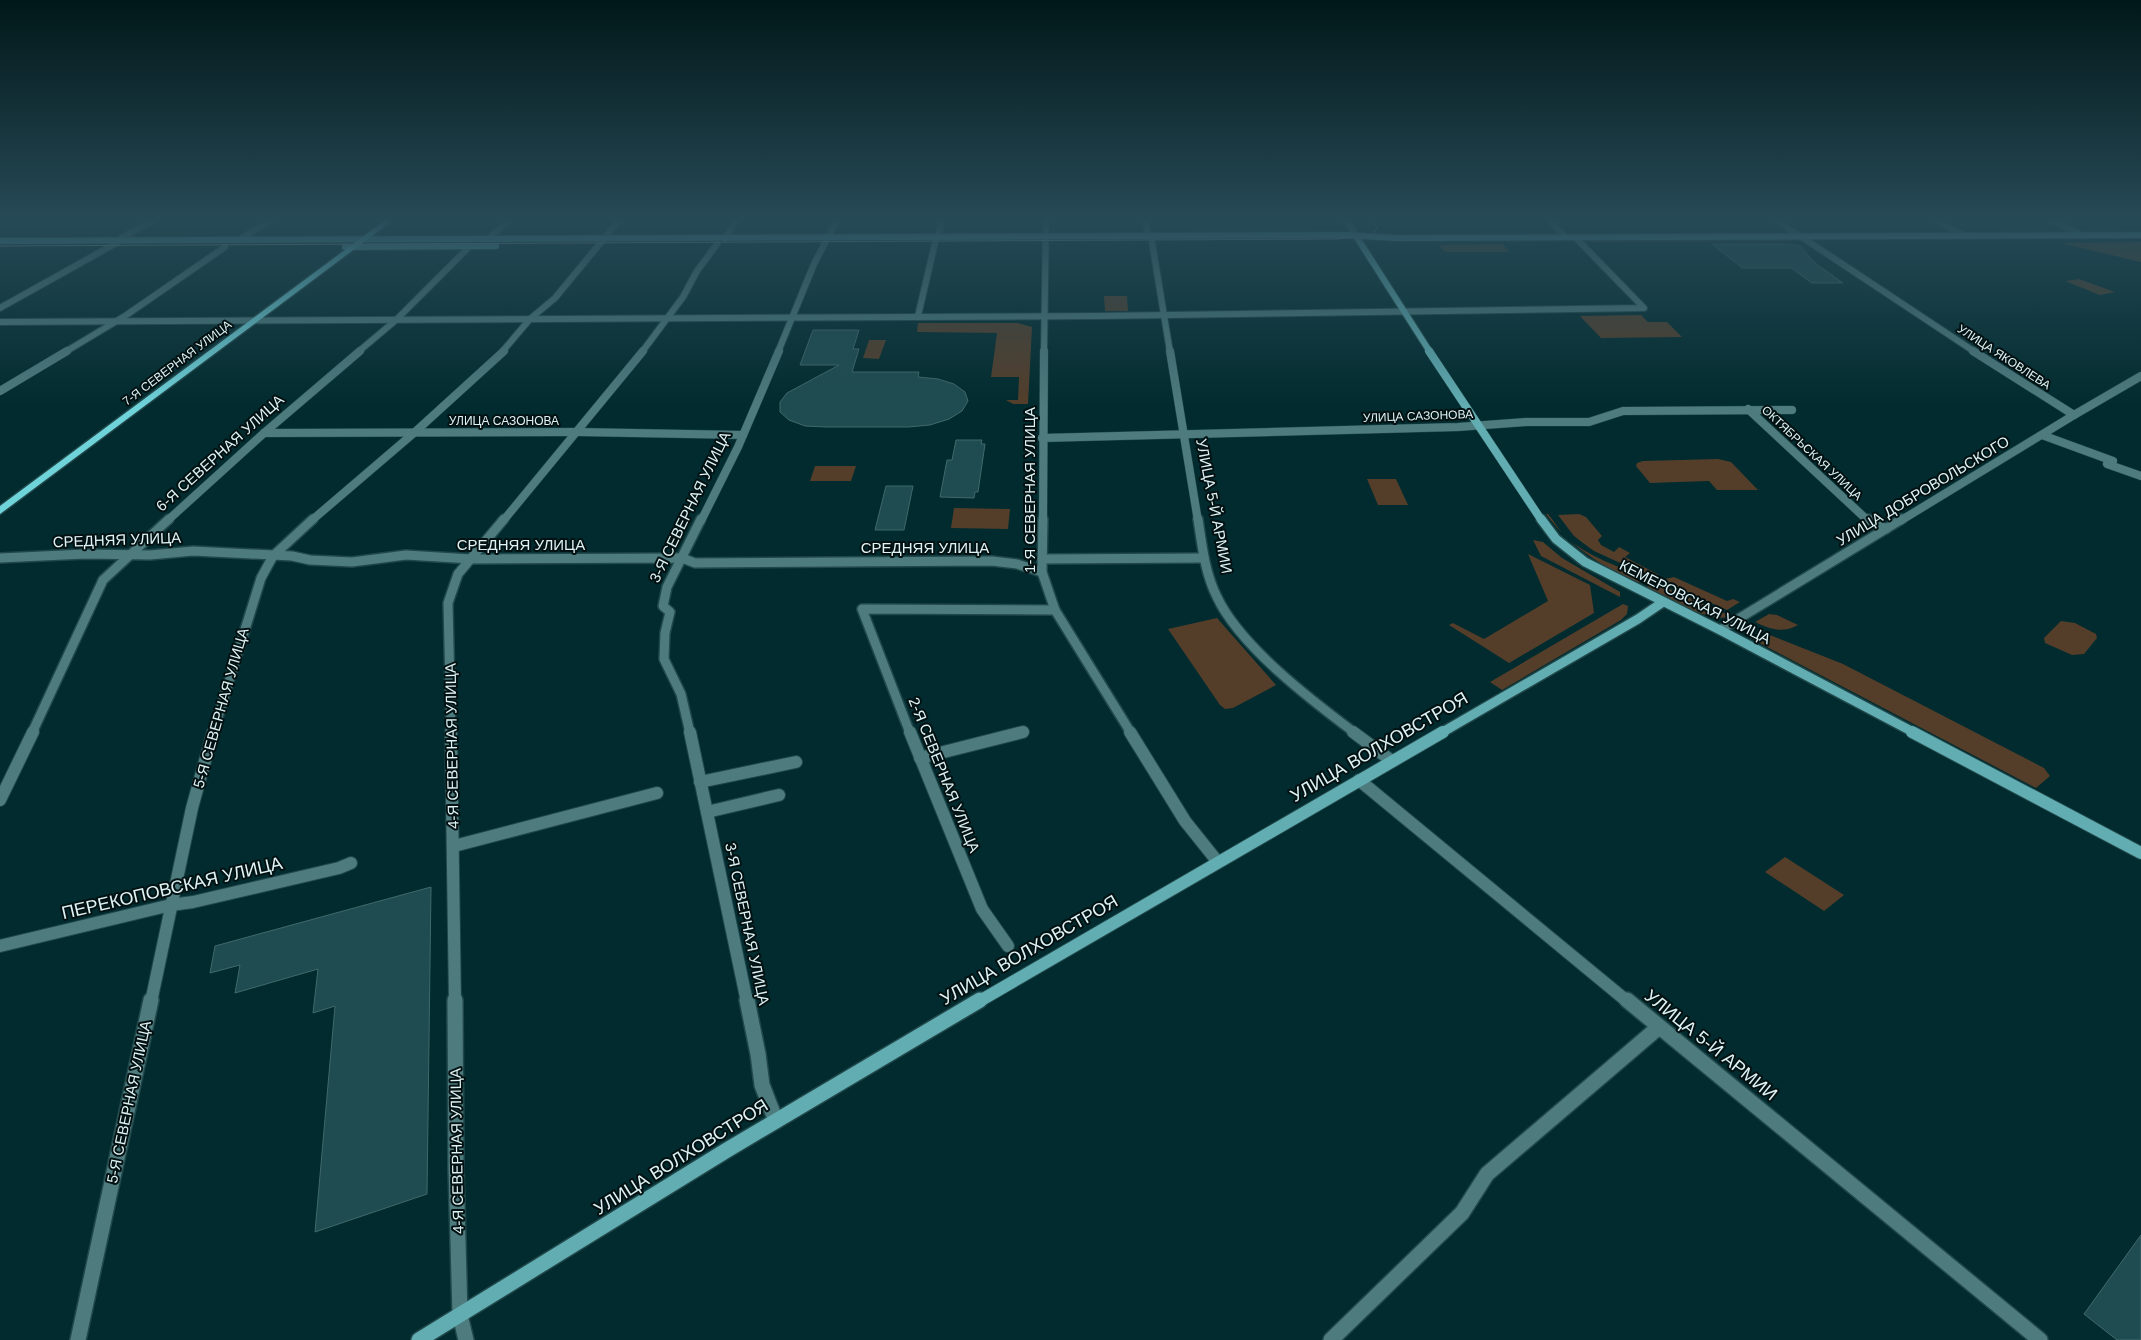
<svg xmlns="http://www.w3.org/2000/svg" width="2141" height="1340" viewBox="0 0 2141 1340" font-family="Helvetica,sans-serif">
  <rect width="100%" height="100%" fill="#012b2e"/>
  <g fill="#543e2a">
    <polygon points="1790,240 1791,241 1589,242 1591,241"/>
    <polygon points="2141,242 2141,262 2060,243"/>
    <polygon points="1503,244 1509,252 1445,252 1439,245"/>
    <polygon points="2079,279 2115,292 2100,295 2065,281"/>
    <polygon points="1104,296 1127,296 1128,311 1105,311"/>
    <polygon points="1641,315 1648,322 1667,322 1682,337 1601,338 1580,316"/>
    <polygon points="918,323 1018,323 1032,327 1028,404 1013,404 1006,400 1018,400 1019,377 991,377 997,333 917,332"/>
    <polygon points="869,340 886,340 879,359 863,358"/>
    <polygon points="1718,459 1731,462 1758,490 1717,490 1709,481 1650,483 1636,466 1637,463 1643,461"/>
    <polygon points="815,466 856,466 851,481 810,481"/>
    <polygon points="1367,479 1396,479 1408,505 1378,505"/>
    <polygon points="954,508 1010,509 1008,529 951,528"/>
    <path d="M1546,514h2c6,7 11,16 17,22 22,21 56,31 83,43l-13,5c-36,-22 -63,-35 -89,-70z"/>
    <polygon points="1579,514 1586,517 1602,536 1598,540 1601,545 1614,552 1619,547 1630,553 1625,557 1659,575 1651,577 1594,551 1583,543 1574,536 1558,515"/>
    <polygon points="1533,540 1543,542 1562,558 1620,592 1620,597 1541,556"/>
    <polygon points="1528,554 1590,585 1594,613 1509,663 1449,625 1453,623 1484,639 1548,601"/>
    <polygon points="1674,577 1727,601 1733,599 1740,602 1727,610 1660,580"/>
    <path d="M1656,583l68,30 5,4c-21,5 -66,-20 -86,-29z"/>
    <polygon points="1623,604 1628,606 1627,614 1621,620 1502,690 1490,682"/>
    <path d="M1769,614l8,1 21,10c-16,9 -28,4 -43,-3z"/>
    <polygon points="1217,618 1276,685 1233,708 1225,709 1220,705 1168,629"/>
    <polygon points="2061,621 2075,623 2096,634 2097,638 2084,654 2072,655 2045,643 2044,638"/>
    <polygon points="1754,635 1770,635 1843,664 2044,768 2050,776 2036,788 1750,638"/>
    <polygon points="1785,857 1844,895 1824,911 1765,872"/>
  </g>
  <g fill="#1e4c50" stroke="#41696b">
    <polygon points="1712,244 1788,244 1800,246 1815,263 1843,283 1812,283 1791,268 1742,268"/>
    <polygon points="813,330 859,330 853,349 859,349 852,372 919,372 918,377 938,379 954,384 965,392 968,401 962,411 949,419 930,425 908,427 826,427 805,426 789,420 780,412 780,402 787,393 839,365 800,365"/>
    <polygon points="956,440 982,440 981,444 985,444 978,492 975,492 974,498 940,497 947,460 952,460"/>
    <polygon points="886,486 913,486 904,530 875,530"/>
    <polygon points="431,887 427,1194 315,1232 335,1006 313,1013 318,969 235,993 240,965 210,973 215,946"/>
    <polygon points="2141,1235 2141,1340 2117,1340 2084,1314"/>
  </g>
  <g fill="none" stroke-linecap="round" stroke-linejoin="round">
    <defs>
      <g id="minor-far4">
        <polyline points="1145,218 1148,236"/>
        <polyline points="1345,218 1356,236"/>
        <polyline points="1933,218 1964,236"/>
        <polyline points="938,237 942,218"/>
        <polyline points="488,239 511,218"/>
        <polyline points="725,239 738,218"/>
        <polyline points="239,240 274,218"/>
        <polyline points="116,241 157,218"/>
        <polyline points="1152,242 1170,352"/>
        <polyline points="0,308 120,241"/>
        <polyline points="918,316 935,243"/>
        <polyline points="65,352 125,316 225,247"/>
        <polyline points="358,352 396,320 470,246"/>
        <polyline points="502,352 530,319 555,298 621,218"/>
        <polyline points="642,352 683,297 697,271 717,244"/>
        <polyline points="778,352 814,264 838,218"/>
        <polyline points="1044,352 1046,218"/>
      </g>
      <g id="minor-far3">
        <polyline points="1170,351 1198,521"/>
        <polyline points="0,391 67,351"/>
        <polyline points="1748,409 1864,517 1871,521"/>
        <polyline points="2074,415 2141,376"/>
        <polyline points="264,433 578,432 743,435"/>
        <polyline points="2042,435 2113,461 2107,464 2141,476"/>
        <polyline points="1042,438 1458,427 1526,422 1589,422 1623,411 1792,410"/>
        <polyline points="167,521 264,433 360,351"/>
        <polyline points="311,521 415,432 504,351"/>
        <polyline points="503,521 643,351"/>
        <polyline points="701,521 738,447 779,351"/>
        <polyline points="1043,521 1044,351"/>
      </g>
      <g id="minor-far2">
        <polyline points="1043,519 1042,572 1055,610 1131,733"/>
        <path d="M1198,519c4,27 7,54 19,78 23,49 94,103 138,136"/>
        <polyline points="1868,519 1886,529"/>
        <polyline points="0,558 85,554 150,555 193,551 292,556 310,560 352,562 406,555 471,559 682,558 695,563 992,561 1017,564 1042,572"/>
        <polyline points="1042,559 1204,558"/>
        <polyline points="32,733 103,580 169,519"/>
        <polyline points="213,733 261,578 273,556 313,519"/>
        <polyline points="451,733 448,603 458,574 504,519"/>
        <polyline points="690,733 681,694 664,659 665,633 670,612 663,606 667,587 701,519"/>
        <polyline points="910,733 862,609 1055,610"/>
        <polyline points="1019,733 1023,732"/>
      </g>
      <g id="minor-far1">
        <polyline points="451,732 455,1002"/>
        <polyline points="690,732 747,1002"/>
        <polyline points="910,732 982,909 1008,946"/>
        <polyline points="1130,732 1185,821 1217,861"/>
        <polyline points="1353,732 1392,761"/>
        <polyline points="920,758 1023,732"/>
        <polyline points="1359,780 1628,1002"/>
        <polyline points="700,782 796,762"/>
        <polyline points="0,800 33,732"/>
        <polyline points="707,812 779,795"/>
        <polyline points="454,846 657,793"/>
        <polyline points="0,946 171,905 193,902 339,868 351,863"/>
        <polyline points="151,1002 192,808 213,732"/>
      </g>
      <g id="minor">
        <polyline points="455,1000 456,1168 460,1315 466,1340"/>
        <polyline points="747,1000 758,1054 762,1085 776,1121"/>
        <polyline points="1627,1000 2040,1340"/>
        <polyline points="78,1340 151,1000"/>
        <polyline points="1331,1340 1462,1213 1487,1174 1659,1027"/>
      </g>
      <g id="tertiary-far2">
        <polyline points="1548,218 1565,237"/>
        <polyline points="1773,218 1975,352"/>
        <polyline points="2048,218 2083,236"/>
        <polyline points="0,322 1098,316 1644,308 1575,237"/>
      </g>
      <polyline id="tertiary-far1" points="1900,521 2074,415 1973,351"/>
      <polyline id="tertiary" points="1720,630 1902,519"/>
      <g id="secondary-far4">
        <polyline points="1356,236 1430,352"/>
        <polyline points="0,241 1345,235 1397,238 2141,235"/>
        <polyline points="345,247 496,246"/>
      </g>
      <polyline id="secondary-far3" points="1429,351 1542,521"/>
      <g id="secondary-far2">
        <polyline points="1541,519 1556,539 1585,562 1720,630 1915,733"/>
        <polyline points="1441,733 1638,619 1663,602"/>
      </g>
      <g id="secondary-far1">
        <polyline points="1912,732 2141,853"/>
        <polyline points="978,1002 1443,732"/>
      </g>
      <polyline id="secondary" points="419,1340 727,1150 980,1000"/>
      <polygon id="primary" points="388,218 396,218 0,514 0,506"/>
    </defs>
    <use href="#minor-far4" stroke="#20474a" stroke-width="8"/>
    <use href="#minor-far3" stroke="#20474a" stroke-width="9"/>
    <use href="#minor-far2" stroke="#20474a" stroke-width="12"/>
    <use href="#minor-far1" stroke="#20474a" stroke-width="14"/>
    <use href="#minor" stroke="#20474a" stroke-width="18"/>
    <use href="#tertiary-far2" stroke="#20474a" stroke-width="8"/>
    <use href="#tertiary-far1" stroke="#20474a" stroke-width="9"/>
    <use href="#tertiary" stroke="#20474a" stroke-width="12"/>
    <use href="#secondary-far4" stroke="#20474a" stroke-width="8"/>
    <use href="#secondary-far3" stroke="#20474a" stroke-width="9"/>
    <use href="#secondary-far2" stroke="#20474a" stroke-width="12"/>
    <use href="#secondary-far1" stroke="#20474a" stroke-width="14"/>
    <use href="#secondary" stroke="#20474a" stroke-width="18"/>
    <use href="#primary" stroke="#20474a" stroke-width="3"/>
    <use href="#minor-far4" stroke="#4e7b7e" stroke-width="6"/>
    <use href="#minor-far3" stroke="#4e7b7e" stroke-width="8"/>
    <use href="#minor-far2" stroke="#4e7b7e" stroke-width="9"/>
    <use href="#minor-far1" stroke="#4e7b7e" stroke-width="12"/>
    <use href="#minor" stroke="#4e7b7e" stroke-width="15"/>
    <use href="#tertiary-far2" stroke="#4e7b7e" stroke-width="6"/>
    <use href="#tertiary-far1" stroke="#4e7b7e" stroke-width="8"/>
    <use href="#tertiary" stroke="#4e7b7e" stroke-width="9"/>
    <use href="#secondary-far4" stroke="#61adb2" stroke-width="6"/>
    <use href="#secondary-far3" stroke="#61adb2" stroke-width="8"/>
    <use href="#secondary-far2" stroke="#61adb2" stroke-width="9"/>
    <use href="#secondary-far1" stroke="#61adb2" stroke-width="12"/>
    <use href="#secondary" stroke="#61adb2" stroke-width="15"/>
    <use href="#primary" fill="#6fd3da" fill-rule="evenodd"/>
    <polyline stroke="#9bb7b9" stroke-width="1" points="0,246 1336,239 1372,235 1377,228 1372,218"/>
  </g>
  <linearGradient id="sky" x2="0" y2="1"><stop stop-color="#011819"/><stop offset="0.54" stop-color="#274a57"/><stop offset="1" stop-color="#274a57" stop-opacity="0"/></linearGradient>
  <rect width="2141" height="406" fill="url(#sky)"/>
  <g text-anchor="middle" stroke-width="4" stroke-linejoin="round" paint-order="stroke">
    <g font-size="12" fill="#def3f5" stroke="#031112">
      <text transform="translate(2004 357) rotate(33)" y="4">УЛИЦА ЯКОВЛЕВА</text>
      <text transform="translate(177 363) rotate(-37)" y="4">7-Я СЕВЕРНАЯ УЛИЦА</text>
      <text transform="translate(1418 416) rotate(-2)" y="4">УЛИЦА САЗОНОВА</text>
      <text x="504" y="425">УЛИЦА САЗОНОВА</text>
      <text transform="translate(1812 453) rotate(43)" y="4">ОКТЯБРЬСКАЯ УЛИЦА</text>
    </g>
    <g font-size="15" fill="#def3f5" stroke="#031112">
      <text transform="translate(220 453) rotate(-42)" y="5">6-Я СЕВЕРНАЯ УЛИЦА</text>
      <text transform="translate(1030 490) rotate(-90)" y="5">1-Я СЕВЕРНАЯ УЛИЦА</text>
      <text transform="translate(1923 491) rotate(-31)" y="5">УЛИЦА ДОБРОВОЛЬСКОГО</text>
      <text transform="translate(1214 506) rotate(79)" y="5">УЛИЦА 5-Й АРМИИ</text>
      <text transform="translate(690 507) rotate(-64)" y="5">3-Я СЕВЕРНАЯ УЛИЦА</text>
      <text transform="translate(117 540) rotate(-2)" y="5">СРЕДНЯЯ УЛИЦА</text>
      <text x="521" y="550">СРЕДНЯЯ УЛИЦА</text>
      <text x="925" y="553">СРЕДНЯЯ УЛИЦА</text>
      <text transform="translate(1695 602) rotate(27)" y="5">КЕМЕРОВСКАЯ УЛИЦА</text>
      <text transform="translate(221 708) rotate(-74)" y="5">5-Я СЕВЕРНАЯ УЛИЦА</text>
      <text transform="translate(452 746) rotate(-91)" y="5">4-Я СЕВЕРНАЯ УЛИЦА</text>
      <text transform="translate(944 775) rotate(68)" y="5">2-Я СЕВЕРНАЯ УЛИЦА</text>
      <text transform="translate(747 924) rotate(78)" y="5">3-Я СЕВЕРНАЯ УЛИЦА</text>
      <text transform="translate(129 1102) rotate(-78)" y="5">5-Я СЕВЕРНАЯ УЛИЦА</text>
      <text transform="translate(457 1151) rotate(-91)" y="5">4-Я СЕВЕРНАЯ УЛИЦА</text>
    </g>
    <g font-size="18" fill="#def3f5" stroke="#031112">
      <text transform="translate(1379 747) rotate(-30)" y="6">УЛИЦА ВОЛХОВСТРОЯ</text>
      <text transform="translate(172 888) rotate(-13)" y="6">ПЕРЕКОПОВСКАЯ УЛИЦА</text>
      <text transform="translate(1029 950) rotate(-30)" y="6">УЛИЦА ВОЛХОВСТРОЯ</text>
      <text transform="translate(1711 1045) rotate(39)" y="6">УЛИЦА 5-Й АРМИИ</text>
      <text transform="translate(681 1157) rotate(-32)" y="6">УЛИЦА ВОЛХОВСТРОЯ</text>
    </g>
  </g>
</svg>
